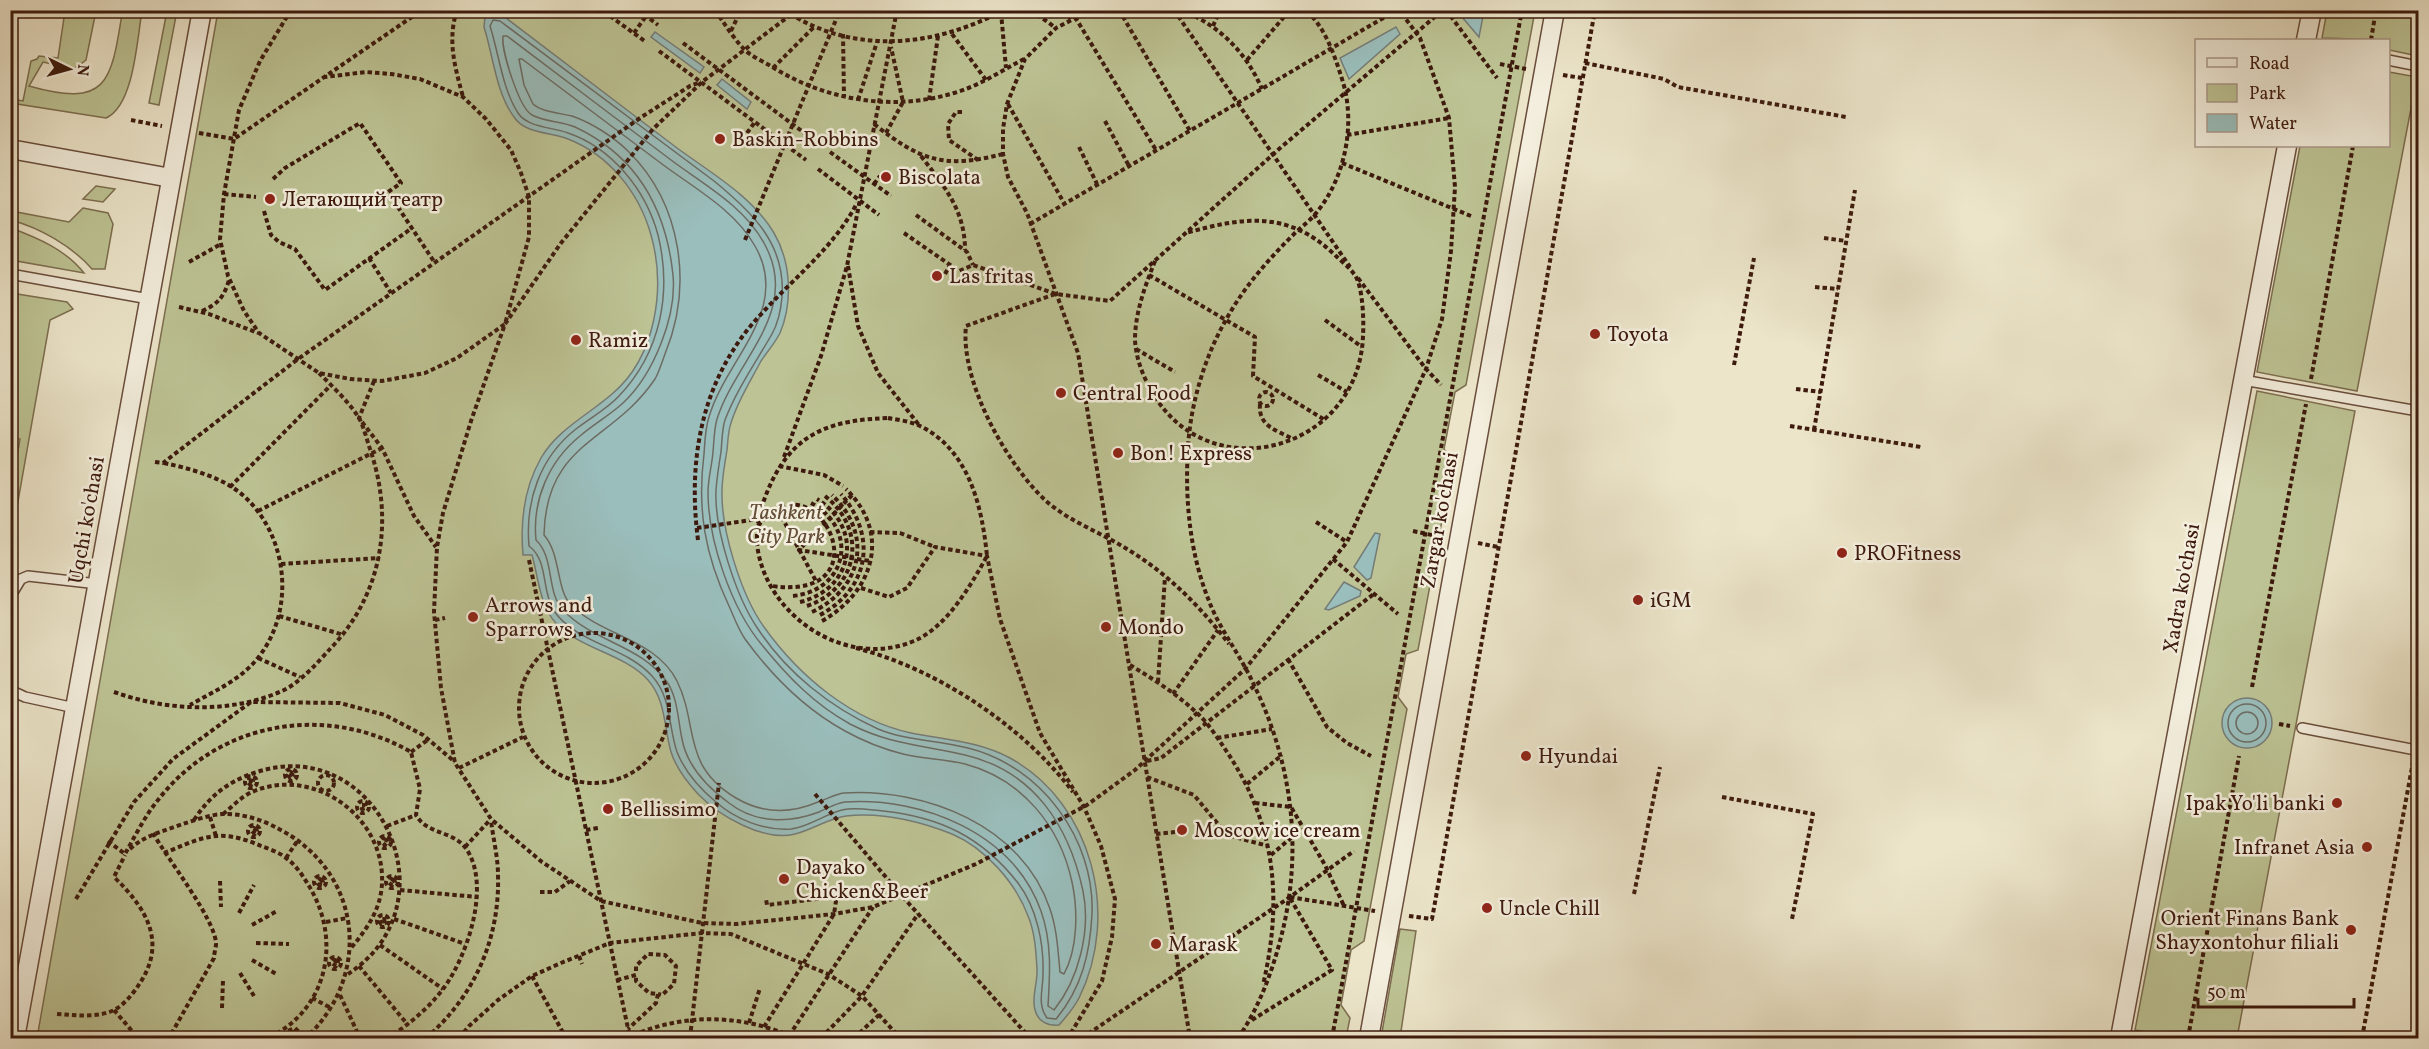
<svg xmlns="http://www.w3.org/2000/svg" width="2429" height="1049" viewBox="0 0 2429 1049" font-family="Vollkorn,serif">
  <rect width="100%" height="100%" fill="#ece5ca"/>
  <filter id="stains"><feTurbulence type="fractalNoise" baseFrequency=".00333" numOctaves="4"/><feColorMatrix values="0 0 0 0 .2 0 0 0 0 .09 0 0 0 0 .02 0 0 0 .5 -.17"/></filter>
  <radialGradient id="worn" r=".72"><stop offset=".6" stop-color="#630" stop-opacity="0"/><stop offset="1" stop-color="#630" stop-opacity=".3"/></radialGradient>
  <g fill="#bdc394" stroke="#7d6e50" stroke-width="1.5">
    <path d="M65,11h31l-10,49 -12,9 -31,-7 -14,24c78,22 82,-3 93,-72l3,1 1,-4h16c-5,28 -8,95 -36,107l-95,-15v-4l12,2 8,-40 6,-2 2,-3 19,2z"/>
    <polygon points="167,11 173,11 176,16 159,105 149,103"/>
    <polygon points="218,11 1535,11 1466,385 1455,392 1444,449 1453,461 1418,650 1406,654 1398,697 1407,709 1364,941 1351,950 1341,1005 1350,1018 1346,1038 37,1038"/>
    <polygon points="2327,11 2418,11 2418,56 2389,50 2388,40 2322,38"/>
    <polygon points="2389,72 2417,77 2357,391 2257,372 2300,146 2388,146"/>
    <polygon points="96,186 115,189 103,202 83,199"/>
    <path d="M83,208l25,5 5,11 -8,45h-13c-20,-23 -52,-41 -81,-49v-9l58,11z"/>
    <path d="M11,228c27,10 55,22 73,45l-73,-13z"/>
    <polygon points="11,293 67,302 73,309 50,320 11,541 11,491 20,439 11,437"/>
    <polygon points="2257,391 2355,411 2237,1038 2184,1038 2135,1030"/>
    <polygon points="1400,929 1416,931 1400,1038 1381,1038"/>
  </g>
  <g fill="#9abebc" stroke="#757c76" stroke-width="1.5">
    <polygon points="1464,11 1484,11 1479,37 1462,17"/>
    <path d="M493,13l9,2c58,44 117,89 175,133 34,25 75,48 97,85 17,29 19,69 6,100 -5,10 -13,19 -19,28 -10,19 -24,41 -30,62 -3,8 -3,18 -4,27 -2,13 -5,27 -5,41 -1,39 19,104 42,136 35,49 87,93 147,106 35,7 67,8 99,25 83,46 110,157 69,240 -5,10 -13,19 -20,27 -11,1 -21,-3 -24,-15 -4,-12 3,-28 2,-41 -1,-17 -2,-37 -9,-53 -12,-33 -43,-68 -76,-82 -33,-13 -70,-22 -106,-18 -17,2 -34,14 -51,18 -31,8 -76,-18 -97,-40 -11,-12 -22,-26 -27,-42 -7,-24 -5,-52 -23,-72 -27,-30 -81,-32 -100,-68 -9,-16 -11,-40 -16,-57h-9c-3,-34 1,-67 18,-97 16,-28 47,-43 71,-64 44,-37 54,-106 39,-159 -12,-43 -42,-80 -83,-96 -18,-7 -43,-5 -54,-22 -18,-24 -21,-62 -30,-90l1,-10z"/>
    <polygon points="1396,27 1400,34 1349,79 1340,58"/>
    <polygon points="655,32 704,67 700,73 651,37"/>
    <polygon points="722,79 751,102 747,109 717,85"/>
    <polygon points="1375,533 1380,534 1371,578 1367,580 1354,567"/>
    <polygon points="1344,582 1361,591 1360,596 1329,610 1325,609"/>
    <circle cx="2247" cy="723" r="25"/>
  </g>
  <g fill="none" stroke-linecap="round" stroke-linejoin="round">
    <g stroke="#6c6c64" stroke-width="1.5">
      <path d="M493,20l7,1 214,160c38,31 72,63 68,116 -1,12 -4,26 -10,37 -16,28 -35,55 -47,86 -3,9 -3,22 -4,32 -2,12 -4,25 -5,38 -2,39 20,107 42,139 29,44 72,78 120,100 29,12 60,11 90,19 73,18 127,91 124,166 -2,39 -10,74 -36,105l-9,-1c-10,-14 -4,-28 -4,-44 1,-30 -6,-66 -25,-91 -36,-46 -78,-66 -135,-72 -13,-1 -28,-4 -41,-1 -17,4 -33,17 -51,19 -27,2 -56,-10 -75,-27 -17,-14 -31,-30 -39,-50 -9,-26 -5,-54 -25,-76 -27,-30 -75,-32 -98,-65 -13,-20 -5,-50 -25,-65 -4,-45 11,-89 47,-117 14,-11 31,-20 43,-33 42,-44 53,-104 39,-161 -12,-45 -46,-87 -90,-102 -15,-6 -40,-5 -50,-20 -16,-25 -19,-59 -28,-87z"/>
      <path d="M503,36h4c55,41 109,83 164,124 32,24 73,46 93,83 38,68 -28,116 -47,176 -3,10 -3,23 -4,33 -1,13 -5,27 -5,40 0,48 23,116 54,153 26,32 52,59 88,79 41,21 72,21 115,31 69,16 104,71 118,136 8,39 -4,88 -29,119l-6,-4c2,-32 4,-64 -7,-95 -28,-78 -118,-114 -196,-109 -9,1 -17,6 -26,10 -29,11 -63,12 -90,-9 -22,-16 -42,-37 -47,-64 -4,-18 -4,-41 -15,-57 -26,-37 -74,-40 -104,-72 -17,-18 -8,-52 -27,-70 -4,-40 13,-79 44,-104 14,-12 30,-21 43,-33 30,-28 54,-86 50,-128 -7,-67 -36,-119 -98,-148 -13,-6 -31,-5 -43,-12 -13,-7 -31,-65 -29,-79z"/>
      <path d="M519,59h3c47,35 93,70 140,105 32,24 73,46 93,82 37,64 -30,114 -46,171 -4,12 -4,25 -5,37 -7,56 1,101 25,152 5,11 9,23 16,33 27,37 60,70 100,92 18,10 38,18 58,23 20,5 42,5 62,10 57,15 95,62 107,118 6,28 6,66 -8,92l-4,-2c-2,-21 -3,-43 -10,-63 -28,-84 -125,-121 -206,-116 -9,1 -17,6 -26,9 -28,12 -55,12 -82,-4 -55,-33 -37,-72 -59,-117 -21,-42 -75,-45 -106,-76 -15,-15 -10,-51 -27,-70 2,-94 68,-92 111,-156 4,-7 7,-17 10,-25 28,-68 17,-149 -36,-202 -15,-15 -37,-29 -57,-36 -12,-3 -30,-4 -39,-12l-9,-19z"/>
      <circle cx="2247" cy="723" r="19"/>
      <circle cx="2247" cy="723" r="11"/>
    </g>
    <defs>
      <g id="lane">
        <polyline points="2388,60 2418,66"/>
        <polyline points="10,274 149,299"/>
        <polyline points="2243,380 2418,411"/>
        <polyline points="10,597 21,579 28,576 98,584"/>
        <polyline points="10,690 25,697 75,708"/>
        <polyline points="2302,728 2416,750"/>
        <polyline points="2121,1035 2138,1038"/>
      </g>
      <g id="street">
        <polyline points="2306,40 2312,10"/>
        <polyline points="10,149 171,178"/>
        <polyline points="15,1038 202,10"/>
        <polyline points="1369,1038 1555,10"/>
        <polyline points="2120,1038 2287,146"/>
      </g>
    </defs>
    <use href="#lane" stroke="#694d3c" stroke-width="12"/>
    <use href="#street" stroke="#694d3c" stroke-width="21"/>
    <g stroke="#3d1a0d" stroke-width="4" stroke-dasharray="4.5 3" stroke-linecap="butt">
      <polyline points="291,10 260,61 239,110 224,194 220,239 228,276 244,311 259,333 319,373 350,379 382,381 425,373 457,358 505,324 529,237 529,197 521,173 511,150 486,119 463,97 420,79 391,74 366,72 325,77"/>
      <path d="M457,10c-10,31 -2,57 6,87"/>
      <polyline points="638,10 658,25"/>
      <path d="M715,10c9,13 17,26 27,37 7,8 18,13 27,18 55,35 122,47 185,28 25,-7 47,-22 70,-34"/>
      <path d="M784,10c69,46 151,37 220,0"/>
      <polyline points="797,10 702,82 653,129 561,243 505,324 471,421 443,513 437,547 434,612 441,688 455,763 491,819 542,862 601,901 702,923 737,924 834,914 873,907 976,864 1087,805 1135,770 1245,669 1347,542 1426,369 1442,319 1451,251 1455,187 1449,118 1420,38 1399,10"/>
      <polyline points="1031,10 1056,28"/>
      <polyline points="1067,10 1070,19"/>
      <polyline points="1091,10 1056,28 1025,59 1007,104 1003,129 1003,154 1008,177 1027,213 1078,353 1190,1038"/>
      <polyline points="1119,10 1190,131"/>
      <polyline points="1174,10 1350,267"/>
      <path d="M1181,10c38,15 65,42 81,79"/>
      <polyline points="1446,10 1497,78"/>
      <polyline points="1001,12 1006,68"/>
      <polyline points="610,16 646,42"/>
      <polyline points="1075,17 1156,150"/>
      <polyline points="10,18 12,10"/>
      <polyline points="1213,26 1220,10"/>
      <polyline points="731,31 741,10"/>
      <polyline points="634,33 646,16"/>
      <polyline points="843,34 844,97"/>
      <polyline points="952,34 986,80"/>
      <polyline points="2371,40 2376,10"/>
      <polyline points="683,43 818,143"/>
      <polyline points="659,51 806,160"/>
      <polyline points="1247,60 1290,10"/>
      <polyline points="1585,63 1664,79 1678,87 1846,117"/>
      <polyline points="1500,64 1526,69"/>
      <polyline points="773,68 815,26"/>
      <polyline points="1563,75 1582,78"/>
      <polyline points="858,100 877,42"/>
      <polyline points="929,100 938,36"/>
      <polyline points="1008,104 1064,203"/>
      <polyline points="962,112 956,112 948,124 949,140 978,160"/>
      <polyline points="131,120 162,126"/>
      <polyline points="1105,121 1129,166"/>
      <path d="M874,124c47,37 70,45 129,30"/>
      <polyline points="199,133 234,139 422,10"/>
      <polyline points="747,133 755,122"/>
      <polyline points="886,133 903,102 891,47"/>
      <polyline points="1347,135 1449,118"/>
      <polyline points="1079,147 1097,184"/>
      <polyline points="830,152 891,196"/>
      <path d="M921,156c23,30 44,54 44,94"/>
      <polyline points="1342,163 1471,216"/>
      <polyline points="818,169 879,215"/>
      <polyline points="273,179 285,168 360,123 401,183 388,192 435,263"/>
      <polyline points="874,184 880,176"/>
      <polyline points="224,194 256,197"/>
      <polyline points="264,211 271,235 279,242 295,249 325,290 412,228"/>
      <polyline points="916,215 967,252 973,265"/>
      <polyline points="1030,224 1397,10"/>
      <polyline points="904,233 959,271 973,265 1056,294 1110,301 1279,149 1443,10"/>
      <polyline points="1824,238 1846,241"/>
      <polyline points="745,240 840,10"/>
      <polyline points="369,258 391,293"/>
      <path d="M1155,261c-10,25 -20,52 -20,79 1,19 8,36 17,52 58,100 207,58 211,-56 1,-14 0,-52 -9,-62 -5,-7 -13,-13 -19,-19 -47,-45 -92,-38 -149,-22"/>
      <polyline points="189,262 221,244"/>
      <polyline points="848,266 858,326 878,373 919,425"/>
      <polyline points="945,274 950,265"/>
      <polyline points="1149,275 1255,337 1253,376 1325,420"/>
      <polyline points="1358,278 1426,369 1441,385"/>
      <polyline points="1815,287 1838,289"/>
      <path d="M1055,294l-89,32c-6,55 40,137 79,174 23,21 55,32 82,49 41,25 73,57 102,95"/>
      <polyline points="179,307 209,314 258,333"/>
      <path d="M202,311c16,-7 22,-14 27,-31"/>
      <polyline points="1325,320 1362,347"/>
      <polyline points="1136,349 1175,372"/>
      <polyline points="1734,365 1754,258"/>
      <polyline points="1318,375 1347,392"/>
      <polyline points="2311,379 2353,146"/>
      <polyline points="374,381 359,418 382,448 414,516 436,547"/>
      <polyline points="1796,389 1821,392"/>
      <circle cx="1266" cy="399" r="7"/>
      <path d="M1260,404c-2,22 16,26 33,35"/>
      <path d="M888,418c10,2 22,3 32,8 49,24 62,80 67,130 -16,29 -40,71 -73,85 -66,28 -144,-22 -156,-90 -4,-24 4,-49 14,-70 25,-51 63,-61 116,-63z"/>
      <polyline points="1790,426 1921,447"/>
      <polyline points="1814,430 1855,190"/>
      <polyline points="784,457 821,356 847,266 897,10"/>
      <polyline points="155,462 163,463 298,359 640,118 690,86 701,82"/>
      <path d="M164,463c28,6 62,15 83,36 42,41 48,114 10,160 -18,22 -43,32 -67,46"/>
      <polyline points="779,466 824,475 843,486"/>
      <polyline points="230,487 331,385"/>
      <polyline points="852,495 799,550 870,561"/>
      <polyline points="778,510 817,583"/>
      <polyline points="258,511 382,448"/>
      <polyline points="1316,522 1347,542"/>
      <path d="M758,526c56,-76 132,76 14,60"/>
      <polyline points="697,528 758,519"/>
      <polyline points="1413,531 1441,537"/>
      <polyline points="870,532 900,533 935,547"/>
      <path d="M698,540c-11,-85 5,-166 66,-229 32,-35 71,-65 93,-108"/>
      <polyline points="1478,543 1498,547"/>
      <polyline points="1333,559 1398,614"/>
      <polyline points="529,560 630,1038"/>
      <polyline points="281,564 380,558"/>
      <polyline points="861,588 889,597 907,588 935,547 987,556 1000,619 1040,733 1084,807 1101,846 1115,899 1112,937 1102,981 1068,1038"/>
      <path d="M793,596c55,-6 66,-67 18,-93"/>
      <path d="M800,602c54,-13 64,-74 17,-103"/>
      <path d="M807,606c52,-18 61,-76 18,-110"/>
      <path d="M812,612c51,-24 61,-78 20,-117"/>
      <path d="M820,615c50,-27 57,-79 21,-121"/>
      <polyline points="279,616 344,635"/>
      <polyline points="435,620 445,618"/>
      <path d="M822,621c51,-29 70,-87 24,-132"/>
      <circle cx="594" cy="708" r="75"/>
      <path d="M856,648c81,21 166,77 217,144"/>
      <polyline points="258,658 300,677"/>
      <polyline points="1288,659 1327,727 1347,743 1371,756"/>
      <path d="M1130,665c23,14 47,29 67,48 11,10 20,24 28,36 51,75 58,150 38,236"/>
      <polyline points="1158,682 1165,577"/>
      <polyline points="2252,687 2306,404"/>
      <path d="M114,692c53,19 116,22 168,-1 18,-8 35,-28 48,-42 52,-54 64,-127 41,-197 -4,-11 -7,-25 -12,-34 -10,-16 -26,-31 -40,-45"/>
      <polyline points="1173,694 1218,630"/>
      <polyline points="2279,724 2290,726"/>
      <polyline points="1217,738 1272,729"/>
      <polyline points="411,752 429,739"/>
      <polyline points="1147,761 1161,758 1375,593"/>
      <polyline points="459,768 523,737"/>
      <circle cx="291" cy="775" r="6"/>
      <polygon points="291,772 293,776 290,778 288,775"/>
      <circle cx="326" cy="783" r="8"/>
      <circle cx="251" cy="782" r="6"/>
      <polyline points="1147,777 1194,795 1227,835 1268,846"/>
      <polygon points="249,780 253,781 251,785 248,783"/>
      <polyline points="1247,784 1282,755"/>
      <polyline points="815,794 902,896 1030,1038"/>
      <polyline points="1722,797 1813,814 1792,919"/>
      <circle cx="363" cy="807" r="6"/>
      <polyline points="1255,803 1291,807 1325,865 1344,906"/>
      <polygon points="362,805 365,805 366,808 362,809"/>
      <path d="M223,814c9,-7 19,-18 29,-22 62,-27 133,25 130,91 -1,26 -15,46 -31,65"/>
      <polyline points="210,817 216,836"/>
      <path d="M194,820c15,-23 33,-38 60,-47 122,-43 204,130 94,201"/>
      <circle cx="254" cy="831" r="6"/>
      <polyline points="387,826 416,815"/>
      <polygon points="254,828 257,831 255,834 252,831"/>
      <polyline points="586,830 598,828"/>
      <path d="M153,833c13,24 63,87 63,111 0,4 -2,9 -2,14l-45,80"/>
      <polyline points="1156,834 1175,832"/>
      <circle cx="385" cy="842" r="6"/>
      <polygon points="384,839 388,841 385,845 383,843"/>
      <path d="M108,841l17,13c10,-18 20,-38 33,-54 61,-79 168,-97 253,-48l9,37 -4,26c11,20 38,15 51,35 24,37 0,107 -24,139 -15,20 -35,36 -55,49"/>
      <polyline points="465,847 490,820"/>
      <path d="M130,849c15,-14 34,-18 53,-25 12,-4 27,-9 39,-10 19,-1 41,6 57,15 83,43 94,146 27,209"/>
      <path d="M164,853c16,-6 35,-16 53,-17 15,-1 31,4 44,10 8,3 18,6 25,12 10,7 17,18 23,28 33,54 19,124 -41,152"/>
      <polyline points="1271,855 1292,837"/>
      <polyline points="286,858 298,840"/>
      <circle cx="392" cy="882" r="6"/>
      <circle cx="320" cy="882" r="6"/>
      <polygon points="320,879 323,882 322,885 318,884"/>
      <polygon points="392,879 395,882 392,885 389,883"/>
      <polyline points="220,881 221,907"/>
      <polyline points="400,890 477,897"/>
      <polyline points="540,892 555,892 570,881"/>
      <polyline points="1634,894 1660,767"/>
      <polyline points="1290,897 1375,911"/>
      <polyline points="76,899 134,802 173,759 251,702 340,703 385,715 423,735 455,762"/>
      <polyline points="239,913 254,885"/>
      <circle cx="383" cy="921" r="6"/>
      <polyline points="1409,916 1432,919 1595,10"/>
      <polygon points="384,919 385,923 381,924 380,920"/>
      <polyline points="394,919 465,944"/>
      <polyline points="326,922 347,918"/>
      <polyline points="252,925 277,911"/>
      <polyline points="256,943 289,944"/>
      <polyline points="380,945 443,989"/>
      <polyline points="579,956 582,964"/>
      <circle cx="335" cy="963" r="6"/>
      <polyline points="252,960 278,975"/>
      <polygon points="335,960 338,962 336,966 332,963"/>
      <polyline points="359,966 408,1025"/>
      <polyline points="636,971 636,966 648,954 665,955 676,966 674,984 662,995 658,994"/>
      <polyline points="240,973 254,996"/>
      <polyline points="532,976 566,1038"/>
      <polyline points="617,980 636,975 636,981 649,993 658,994 656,1003 628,1029"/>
      <polyline points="340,995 360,1038"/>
      <polyline points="312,998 331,1008"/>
      <polyline points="222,1008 223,980"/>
      <polyline points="114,1010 138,1038"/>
      <path d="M57,1014c18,1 37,4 55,-3 10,-4 20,-16 26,-25 30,-43 9,-77 -24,-109l11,-22"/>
      <polyline points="1252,1020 1332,970 1290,898"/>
      <polyline points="749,1023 760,988"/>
      <polyline points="764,1027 834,914 836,901 832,897 767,905 766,899"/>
      <rect x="292" y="1032" width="4" height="4"/>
      <polyline points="789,1036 873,907"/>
      <polyline points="290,1038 288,1031 295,1028 300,1033 298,1038"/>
      <path d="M426,1038c48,-41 74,-99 72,-163 0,-18 -5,-37 -7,-55"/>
      <polyline points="459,1038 469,1026 498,1000 532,976 561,963 610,943 702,933 731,934 828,974 862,996 900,1038"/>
      <path d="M627,1038c54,-25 113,-25 168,0"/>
      <polyline points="690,1038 719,783"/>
      <polyline points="821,1038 862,996 918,914"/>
      <polyline points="854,1038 880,1014"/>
      <polyline points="1082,1038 1290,897 1354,851"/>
      <path d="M1238,1038c23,-33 37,-74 46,-113 18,-82 7,-164 -30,-240 -13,-29 -34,-55 -45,-84 -21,-52 -25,-111 -20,-166 4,-39 18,-83 38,-117 17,-31 41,-58 66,-83 8,-8 17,-14 24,-23 29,-36 39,-90 25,-133 -8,-25 -16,-50 -36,-69"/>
      <polyline points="1332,1038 1522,10"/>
      <polyline points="2188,1038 2239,756"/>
      <polyline points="2362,1038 2413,762"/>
    </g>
    <use href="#lane" stroke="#f3eedd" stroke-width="9"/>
    <use href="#street" stroke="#f3eedd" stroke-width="18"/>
  </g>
  <g fill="#8f2418" stroke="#f3eedd" stroke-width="2">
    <circle cx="720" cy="139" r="6"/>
    <circle cx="886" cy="177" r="6"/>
    <circle cx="270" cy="199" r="6"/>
    <circle cx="937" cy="276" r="6"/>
    <circle cx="1595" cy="334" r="6"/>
    <circle cx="576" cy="340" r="6"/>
    <circle cx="1061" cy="393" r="6"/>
    <circle cx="1118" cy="453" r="6"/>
    <circle cx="1842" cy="553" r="6"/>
    <circle cx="1638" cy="600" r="6"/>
    <circle cx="473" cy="617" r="6"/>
    <circle cx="1106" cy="627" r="6"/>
    <circle cx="1526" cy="756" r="6"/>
    <circle cx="2337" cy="803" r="6"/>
    <circle cx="608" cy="809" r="6"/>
    <circle cx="1182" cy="830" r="6"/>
    <circle cx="2367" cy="847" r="6"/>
    <circle cx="784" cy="879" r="6"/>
    <circle cx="1487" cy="908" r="6"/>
    <circle cx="2351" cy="930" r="6"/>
    <circle cx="1156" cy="944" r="6"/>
  </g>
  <g text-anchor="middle" stroke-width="5" stroke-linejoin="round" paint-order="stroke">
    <g font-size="21" fill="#3d1a0d" stroke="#f3eedd" text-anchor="start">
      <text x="732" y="146">Baskin-Robbins</text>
      <text x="898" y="184">Biscolata</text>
      <text x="282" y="206">Летающий театр</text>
      <text x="949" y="283">Las fritas</text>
      <text x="1607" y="341">Toyota</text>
      <text x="588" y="347">Ramiz</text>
      <text x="1073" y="400">Central Food</text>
      <text x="1130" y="460">Bon! Express</text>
      <text x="1854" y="560">PROFitness</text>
      <text x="1650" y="607">iGM</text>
      <text x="485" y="612">Arrows and<tspan x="485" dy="24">Sparrows</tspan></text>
      <text x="1118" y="634">Mondo</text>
      <text x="1538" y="763">Hyundai</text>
      <text x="2325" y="810" text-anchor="end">Ipak Yo'li banki</text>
      <text x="620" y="816">Bellissimo</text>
      <text x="1194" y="837">Moscow ice cream</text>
      <text x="2355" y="854" text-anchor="end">Infranet Asia</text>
      <text x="796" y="874">Dayako<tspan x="796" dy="24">Chicken&amp;Beer</tspan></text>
      <text x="1499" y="915">Uncle Chill</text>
      <text x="2339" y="925" text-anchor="end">Orient Finans Bank<tspan x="2339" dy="24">Shayxontohur filiali</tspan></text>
      <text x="1168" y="951">Marask</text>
    </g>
    <g font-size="21" font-style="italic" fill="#634d36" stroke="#f3eedd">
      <text x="786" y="519">Tashkent<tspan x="786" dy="24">City Park</tspan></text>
    </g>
    <g font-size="21" fill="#3d1a0d" stroke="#f3eedd">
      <text transform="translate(86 520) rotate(-80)" y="7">Uqchi ko'chasi</text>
      <text transform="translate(1439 520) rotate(-80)" y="7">Zargar ko'chasi</text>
      <text transform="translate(2181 588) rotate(-80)" y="7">Xadra ko'chasi</text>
    </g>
  </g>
  <rect width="2429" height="1049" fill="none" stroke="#ece5ca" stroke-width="36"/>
  <rect x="12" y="12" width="2405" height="1025" fill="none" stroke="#3d1a0d" stroke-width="3"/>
  <rect x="18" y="18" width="2393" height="1013" fill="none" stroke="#3d1a0d" stroke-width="1.5"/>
  <rect x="2195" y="39" width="195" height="108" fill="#f3eedd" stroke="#aa998a" stroke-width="1.5"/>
  <rect x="2207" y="58" width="30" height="9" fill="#f3eedd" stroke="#aa998a" stroke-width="1.5"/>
  <text x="2249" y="69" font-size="18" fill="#3d1a0d">Road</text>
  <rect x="2207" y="84" width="30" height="18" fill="#bdc394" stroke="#aa998a" stroke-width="1.5"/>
  <text x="2249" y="99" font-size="18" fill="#3d1a0d">Park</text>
  <rect x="2207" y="114" width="30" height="18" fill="#9abebc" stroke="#aa998a" stroke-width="1.5"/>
  <text x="2249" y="129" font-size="18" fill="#3d1a0d">Water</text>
  <g transform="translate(69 69) rotate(95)" stroke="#f3eedd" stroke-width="4.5" paint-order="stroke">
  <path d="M0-4.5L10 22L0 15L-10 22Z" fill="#3d1a0d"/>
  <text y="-9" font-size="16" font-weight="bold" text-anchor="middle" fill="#3d1a0d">N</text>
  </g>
  <path d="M2198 998v9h156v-9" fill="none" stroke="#3d1a0d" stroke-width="3"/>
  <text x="2207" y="998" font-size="18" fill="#3d1a0d" stroke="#f3eedd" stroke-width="4.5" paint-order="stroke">50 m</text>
  <rect width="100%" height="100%" filter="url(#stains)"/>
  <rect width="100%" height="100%" fill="url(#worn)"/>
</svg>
